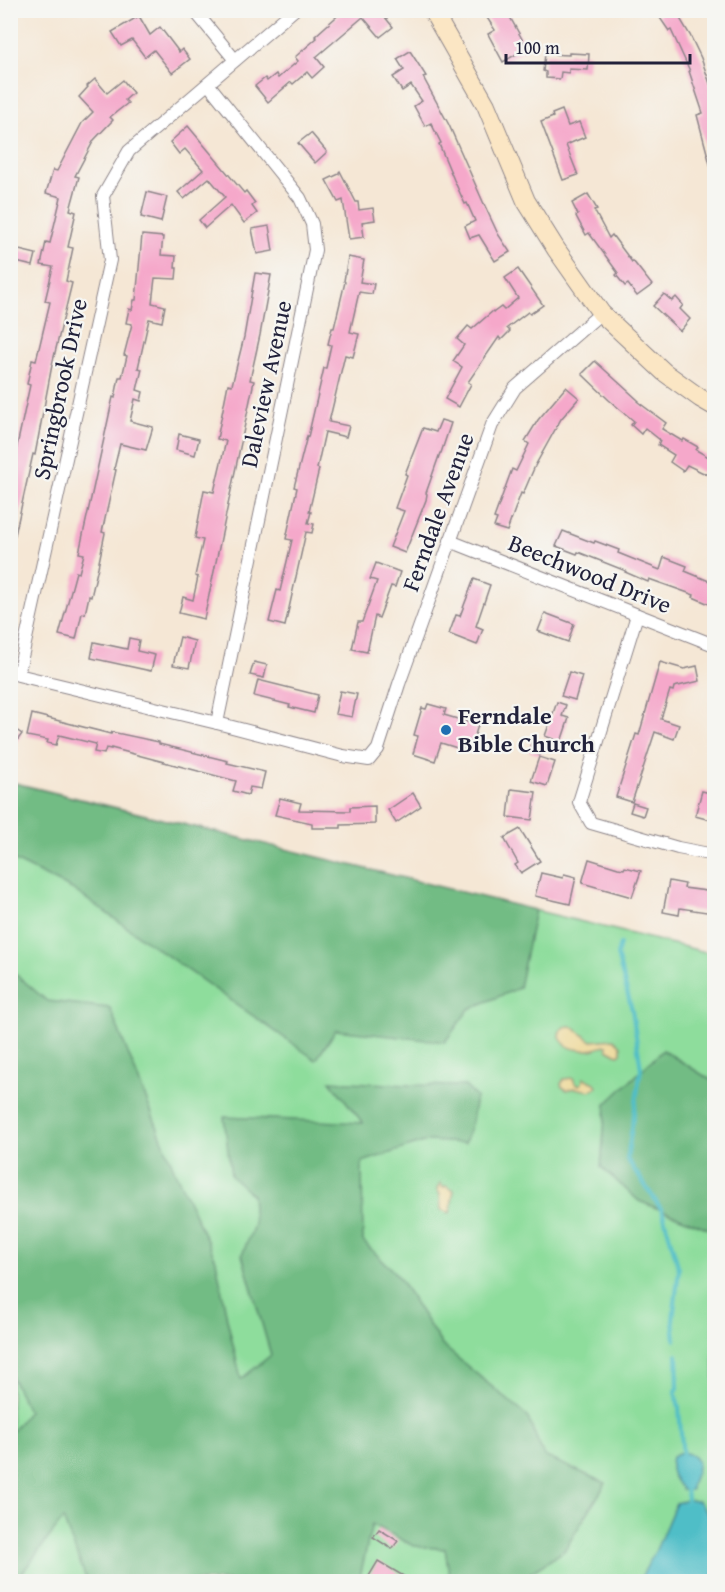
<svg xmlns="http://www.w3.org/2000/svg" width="725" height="1592" viewBox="0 0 725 1592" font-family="'Gentium Book Plus',serif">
  <rect width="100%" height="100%" fill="#f6f6f2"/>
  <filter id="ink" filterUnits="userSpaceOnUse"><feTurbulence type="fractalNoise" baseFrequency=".0167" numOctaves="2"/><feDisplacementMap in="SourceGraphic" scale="12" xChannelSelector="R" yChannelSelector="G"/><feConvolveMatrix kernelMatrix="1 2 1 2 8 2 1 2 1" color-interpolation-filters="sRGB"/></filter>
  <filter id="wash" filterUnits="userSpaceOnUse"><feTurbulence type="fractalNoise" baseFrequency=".008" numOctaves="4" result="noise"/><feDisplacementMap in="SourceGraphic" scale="24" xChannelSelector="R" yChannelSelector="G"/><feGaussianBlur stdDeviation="1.35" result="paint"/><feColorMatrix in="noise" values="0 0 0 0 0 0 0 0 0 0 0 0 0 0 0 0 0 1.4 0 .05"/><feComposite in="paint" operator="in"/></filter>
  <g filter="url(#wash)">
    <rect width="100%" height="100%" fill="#f5e7d5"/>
    <polygon fill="#8edd9c" stroke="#58806c" stroke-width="1.5" points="11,782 714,954 714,1581 11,1581"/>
    <g fill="#72bc84" stroke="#4a6f60" stroke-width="1.5">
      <polygon points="10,782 535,910 519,988 469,1009 445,1042 336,1030 316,1060 72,889 11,859"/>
      <polygon points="11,970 47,1001 110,1008 176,1174 216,1260 227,1319 241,1379 271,1355 242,1255 254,1225 252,1195 231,1176 224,1117 363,1123 330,1081 410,1085 465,1086 476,1097 472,1121 465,1143 427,1141 362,1162 363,1241 398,1276 442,1345 527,1416 544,1456 606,1483 564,1551 518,1581 452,1581 449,1573 445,1549 414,1546 372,1524 359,1581 87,1581 63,1519 16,1581 11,1581 11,1433 28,1411 10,1374"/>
      <polygon points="663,1050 714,1082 714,1231 639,1201 601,1167 606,1104"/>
    </g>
    <g fill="#eeda9e" stroke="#887e6c" stroke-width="1.5">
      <path d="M571,1026l21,15 22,-2 7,7v7l-3,2 -11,-6v-3l-3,-1c-12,9 -43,7 -45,-12 2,-5 7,-7 12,-7z"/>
      <polygon points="573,1078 575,1083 579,1085 582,1083 584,1078 595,1083 597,1087 590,1091 575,1088 567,1090 562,1087 561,1084 564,1079"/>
      <polygon points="440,1183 443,1187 446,1186 450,1189 454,1190 450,1213 441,1210 440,1195 437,1189"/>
    </g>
    <g fill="#50bec7" stroke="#397081" stroke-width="1.5">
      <path d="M686,1453c23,8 4,23 5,37h-8c-9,-11 -15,-18 -11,-33l6,-3z"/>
      <path d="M687,1500l11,1c6,7 13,16 16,25 3,13 1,42 -1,55h-74l17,-31 20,-47z"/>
    </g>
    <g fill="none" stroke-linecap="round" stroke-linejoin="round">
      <g stroke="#50bec7" stroke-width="4">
        <polyline points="620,944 617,955 632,1010 641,1069 627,1159 662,1210 679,1269 673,1320 675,1340"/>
        <polyline points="677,1355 678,1388 675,1392 679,1408 683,1458"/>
        <polyline points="686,1486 687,1500"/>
      </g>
    </g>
    <g id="blocks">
      <g fill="#f5a8ca">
        <polygon points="344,10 379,10 393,27 380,37 363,17 316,57 324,67 312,78 307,72 293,84 291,82 268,102 255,86 265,78 267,81 276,74 278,78 298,61 295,57 317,38 315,36"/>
        <polygon points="482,10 506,10 527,48 503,62 488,34 495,30"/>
        <polygon points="665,10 675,10 690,35 701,58 714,95 714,167 711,168 697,115 703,113 689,71 690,71 671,30 669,31 658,15"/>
        <polygon points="139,16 150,35 160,27 179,52 182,49 190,59 172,73 154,50 145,57 132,40 121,46 112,32"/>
        <polygon points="410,51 426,76 423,77 449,125 484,204 498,234 510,252 495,261 479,235 470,238 465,226 475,221 467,203 465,204 454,180 439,144 441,143 431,123 425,126 414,106 422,101 411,85 402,91 393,77 404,70 397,59"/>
        <polygon points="569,53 589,54 588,70 569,69 569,73 561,72 560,79 546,78 546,72 543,71 545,54 569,55"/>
        <polygon points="95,79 107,93 123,80 133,93 125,100 128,103 110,117 113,120 94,140 75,176 79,177 70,210 76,212 68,247 73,248 66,281 72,283 52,365 35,455 33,454 15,535 10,535 10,459 14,460 30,385 27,384 32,360 36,361 50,302 45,301 53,267 41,265 46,242 50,243 61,197 46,193 53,170 57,171 82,123 93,112 79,97 88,87 87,86"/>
        <polygon points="562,110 568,126 579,122 585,137 566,145 578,175 563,180 541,122 553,117 552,114"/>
        <polygon points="188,126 244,193 246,191 255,203 252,206 257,213 244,223 231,205 205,228 199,220 225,197 209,178 184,199 178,192 203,170 185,149 179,154 170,142"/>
        <polygon points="311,133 327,152 315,163 298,143"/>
        <polygon points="340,171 356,202 358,202 359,210 373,208 375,220 362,222 364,237 349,239 343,200 338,202 326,180 339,174 339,172"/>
        <polygon points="147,192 167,197 161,222 141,217"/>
        <polygon points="588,194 597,209 594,210 609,238 612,235 632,262 633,261 652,285 637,296 628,284 625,286 616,275 618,273 589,233 586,235 576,216 578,215 572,203"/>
        <polygon points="269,226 273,251 257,254 252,229"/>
        <polygon points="142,235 163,237 161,255 176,256 175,268 177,268 176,279 155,278 152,303 165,306 162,322 149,319 138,368 142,369 137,390 143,392 141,401 135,399 130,421 153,427 146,450 120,444 114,469 116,470 102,532 105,533 98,567 91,597 89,596 85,614 82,613 76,639 59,635 76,572 79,573 84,554 79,553 93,489 113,397 115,398 119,377 122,377 127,356 124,355 132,324 126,323 129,309 132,310 134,300 136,300"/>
        <polygon points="15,249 36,254 33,266 12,261"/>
        <polygon points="348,257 364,260 360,282 374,284 372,294 359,292 350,332 359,334 353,357 345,355 329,422 349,426 346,437 325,432 317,468 319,469 309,512 311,512 308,523 314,524 312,533 306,532 285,626 269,622 277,590 280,591 292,540 286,539 297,488 294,487 307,436 308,437 324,368 326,368 331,345 328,344 332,328 334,328 345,282 344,281"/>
        <polygon points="518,269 543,305 530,314 528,312 507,328 510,331 501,340 499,337 468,382 471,384 459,407 445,399 462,367 453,361 464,345 457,339 468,326 472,329 493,311 494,312 501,307 504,310 518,298 505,278"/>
        <polygon points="255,273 271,275 260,335 250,380 254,381 204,619 179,613 183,597 193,600 198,577 195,576 203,540 195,538 204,490 214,492 226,441 217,439 228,384 232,385 244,337"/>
        <polygon points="664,294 672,301 676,297 683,305 680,309 690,319 680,331 653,306"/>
        <polygon points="595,361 639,401 638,402 666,423 662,429 682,441 684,439 698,447 696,450 714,460 714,478 687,465 683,471 670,462 674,455 658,445 660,440 645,428 641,434 631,425 634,421 609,400 582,374"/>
        <polygon points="566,387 579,398 561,419 535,466 523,494 521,493 507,531 494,527 497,519 494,518 512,469 516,471 529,444 525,441 538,420"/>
        <polygon points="441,420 451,423 441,453 440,453 426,493 427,494 426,500 405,553 390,547 404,511 395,508 407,475 405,474 423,428 436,432"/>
        <polygon points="179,434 199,439 195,455 176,450"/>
        <polygon points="563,531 594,543 595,541 619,550 618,553 660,570 664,557 687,566 685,571 714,583 714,606 693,597 694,595 649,579 648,582 625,572 626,571 578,552 577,554 556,546"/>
        <polygon points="376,563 400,572 395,587 391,586 379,618 375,616 367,652 352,649 358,622 362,622 377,581 370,579"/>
        <polygon points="474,579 490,585 476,626 483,629 477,645 449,634 456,615 460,616"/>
        <polygon points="545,613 574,624 568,642 538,631"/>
        <polygon points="180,637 195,641 189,668 173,665"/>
        <polygon points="129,638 139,640 137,651 155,655 151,671 91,658 94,642 127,649"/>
        <polygon points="254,662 267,665 264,678 250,675"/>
        <polygon points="660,662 684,669 697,666 700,681 674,687 673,691 670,690 661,719 679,725 674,739 655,732 632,802 616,797 636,734 639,735"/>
        <polygon points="569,672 582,676 575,700 561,696"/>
        <polygon points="258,680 318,695 314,713 289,707 290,705 254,696"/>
        <polygon points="340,691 357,694 352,717 335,714"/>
        <polygon points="557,702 566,705 562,716 569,718 561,742 545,736"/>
        <polygon points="428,704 446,709 444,715 478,725 470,752 441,743 435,761 413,754 418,736 414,735 422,708 426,709"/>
        <polygon points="32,714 111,734 112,732 159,742 159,744 228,761 227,763 265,772 261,789 250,787 248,795 233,791 236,781 111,748 111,749 106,748 104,754 94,752 96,744 59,735 56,745 47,743 48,740 27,736"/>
        <polygon points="10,726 22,734 10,750"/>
        <polygon points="532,741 544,745 540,755 529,751"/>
        <polygon points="539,757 555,762 547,786 531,781"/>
        <polygon points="511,789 536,792 532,820 508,817"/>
        <polygon points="702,791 714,794 714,821 695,816"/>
        <polygon points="413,793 421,806 396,823 388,810"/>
        <polygon points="280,798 301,803 299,810 350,811 350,807 375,806 375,824 341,825 341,828 312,828 312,823 275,815"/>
        <polygon points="633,803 646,807 643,816 630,812"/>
        <polygon points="520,829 540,861 521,873 515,865 518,863 504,838"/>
        <polygon points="589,859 618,868 624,869 625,867 641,871 632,897 582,883"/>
        <polygon points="541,873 563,878 564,874 576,877 570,904 535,896"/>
        <polygon points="669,881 685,884 684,888 714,892 713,913 680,908 679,915 663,912"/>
        <polygon points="379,1529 398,1541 392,1549 373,1537"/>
        <polygon points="378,1561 412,1581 366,1581"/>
      </g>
    </g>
  </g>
  <g filter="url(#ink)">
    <use href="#blocks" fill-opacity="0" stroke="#8c8488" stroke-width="1.5"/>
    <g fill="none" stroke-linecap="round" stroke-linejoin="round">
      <defs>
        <g id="street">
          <polyline points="194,10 235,60"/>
          <polyline points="294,10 129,151 103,196 110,260 18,675 217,723 343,756 369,760 378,749 399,684 492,425 515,388 601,313"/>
          <polyline points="209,85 300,198 312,224 315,250 217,723"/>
          <polyline points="450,541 714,645"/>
          <polyline points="637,615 579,802 591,823 678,848 714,855"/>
        </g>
        <polyline id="secondary" points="432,10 486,105 526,201 556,249 601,313 664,372 700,398 714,406"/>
      </defs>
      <use href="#street" stroke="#8c8488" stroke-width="14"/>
      <use href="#secondary" stroke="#8c8488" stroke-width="20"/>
      <use href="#street" stroke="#fff" stroke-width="12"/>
      <use href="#secondary" stroke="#fbe6c4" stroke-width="18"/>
    </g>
  </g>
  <circle fill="#1f6fb2" stroke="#f6f6f2" stroke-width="2" cx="446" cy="730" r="6"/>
  <g text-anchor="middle" stroke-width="4.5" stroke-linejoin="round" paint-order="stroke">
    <g font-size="24" fill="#22223b" stroke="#f6f6f2">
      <text transform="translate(266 384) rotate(-78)" y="8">Daleview Avenue</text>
      <text transform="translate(60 389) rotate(-78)" y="8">Springbrook Drive</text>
      <text transform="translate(438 512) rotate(-70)" y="8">Ferndale Avenue</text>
      <text transform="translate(590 574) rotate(22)" y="8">Beechwood Drive</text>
    </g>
    <g font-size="24" font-weight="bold" fill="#22223b" stroke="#f6f6f2" text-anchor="start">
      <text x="458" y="724">Ferndale<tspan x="458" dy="28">Bible Church</tspan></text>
    </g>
  </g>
  <rect width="725" height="1592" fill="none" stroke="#f6f6f2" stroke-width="36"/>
  <path d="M506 54v9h184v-9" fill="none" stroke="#22223b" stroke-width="3"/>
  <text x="515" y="54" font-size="18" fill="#22223b" stroke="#f6f6f2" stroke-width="4.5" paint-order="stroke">100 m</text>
</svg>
